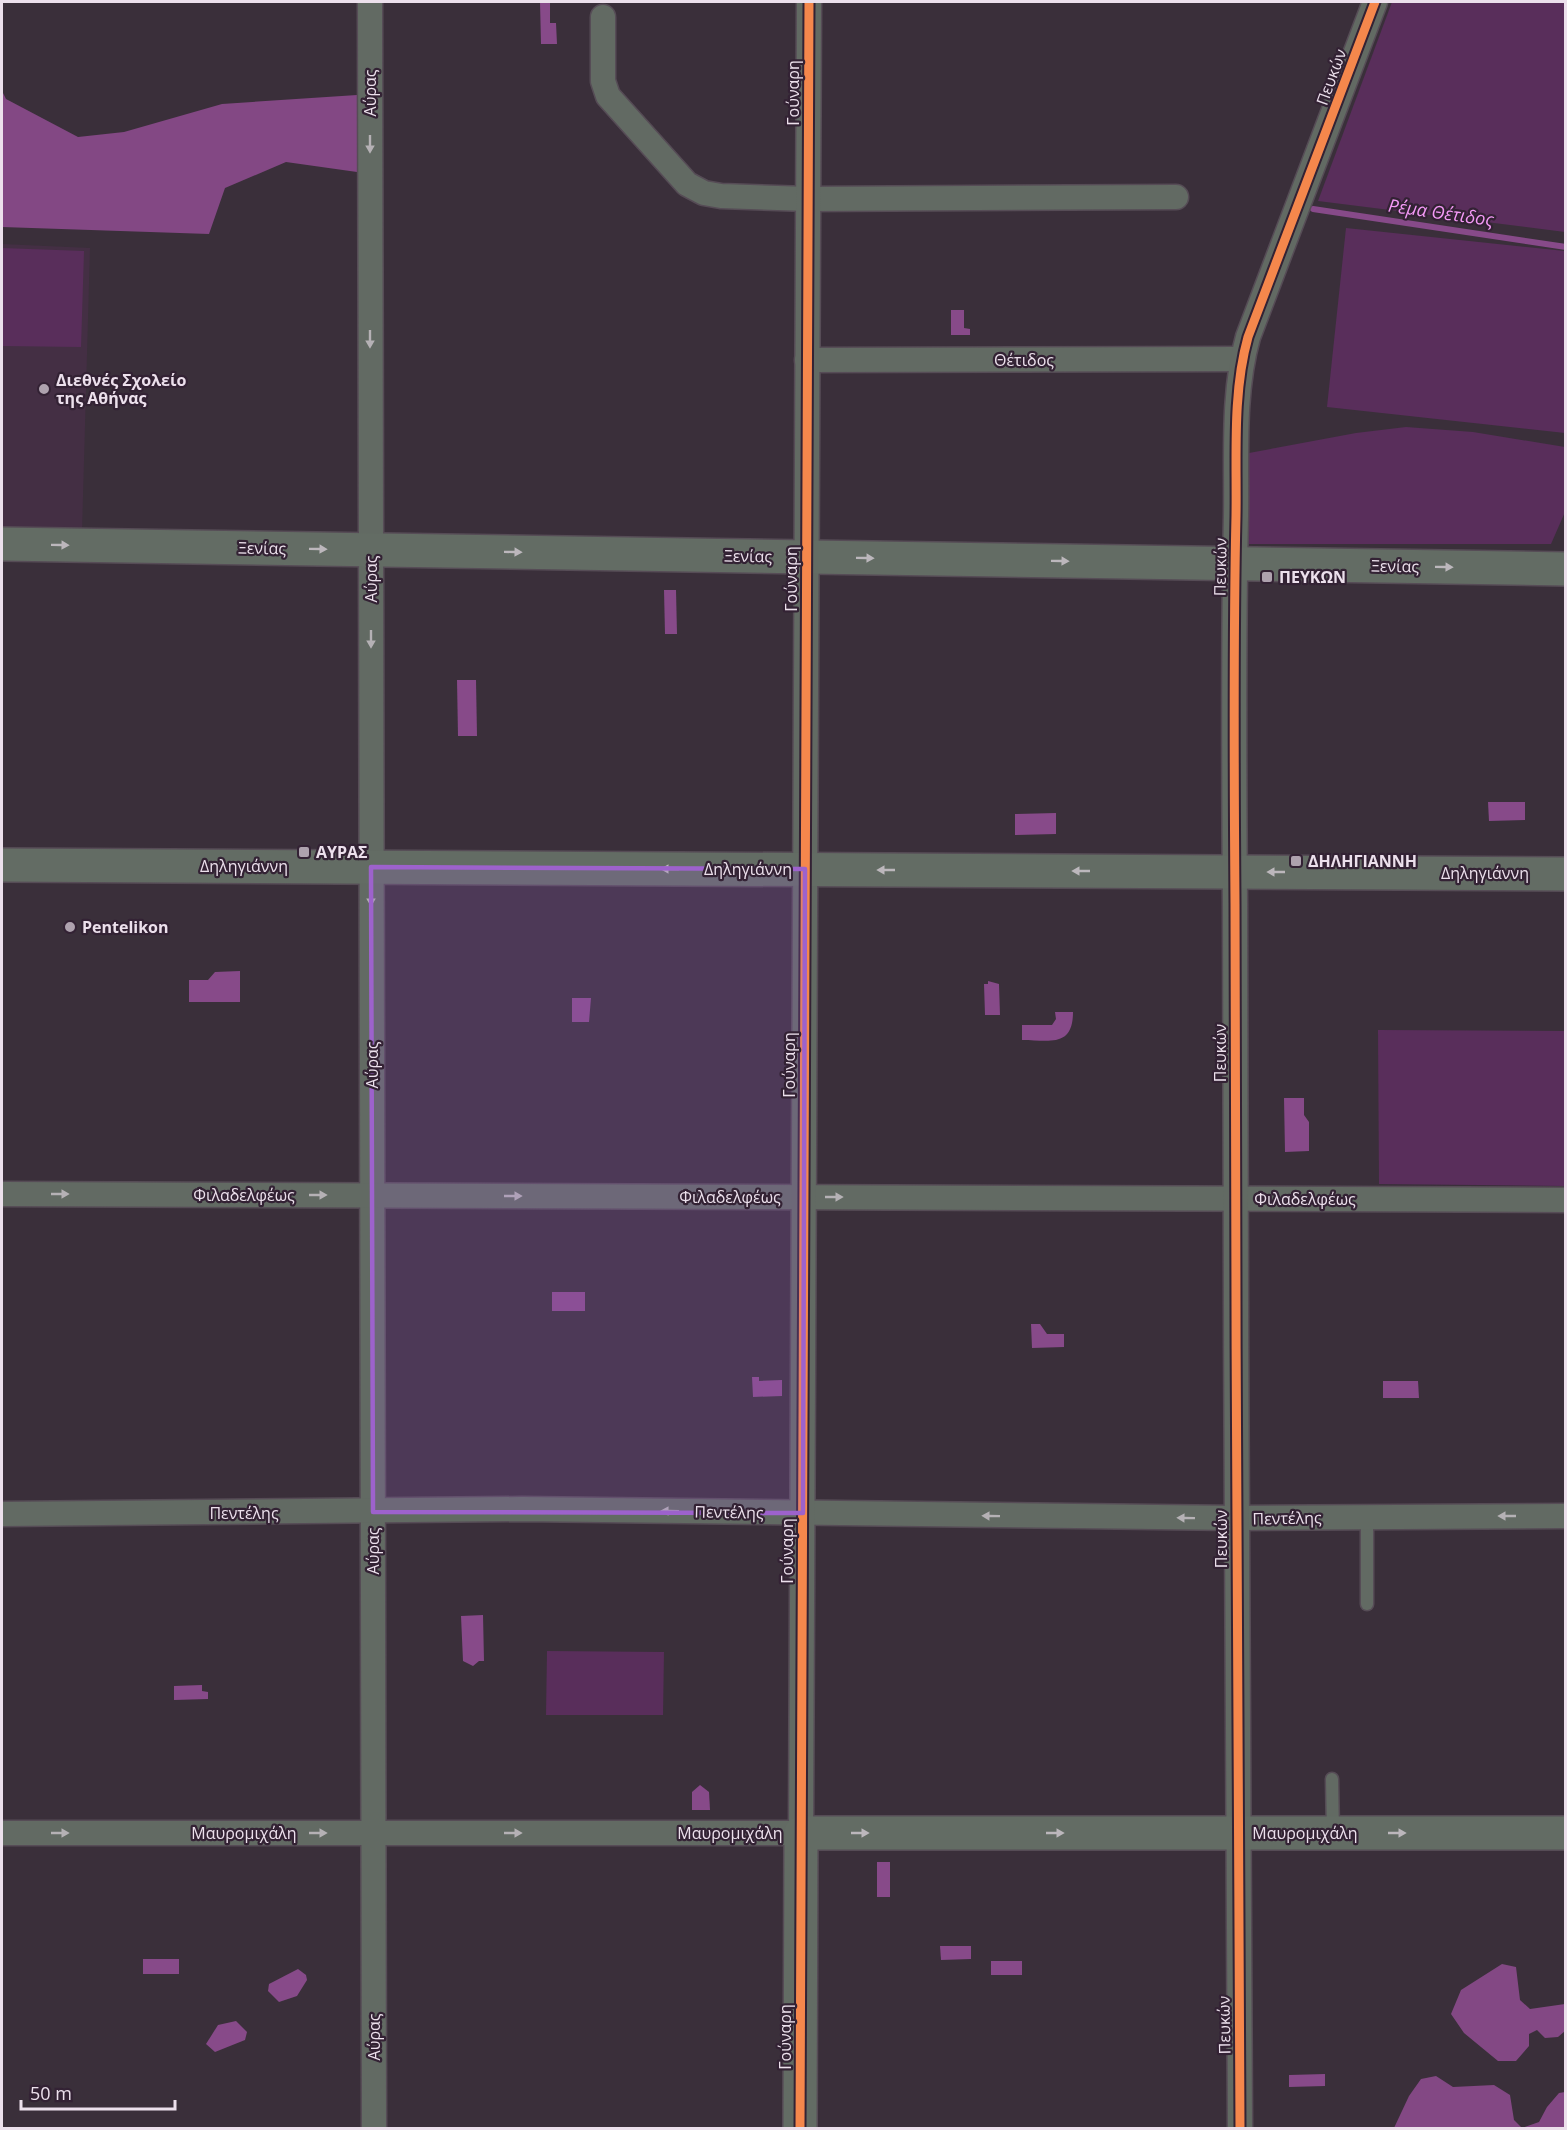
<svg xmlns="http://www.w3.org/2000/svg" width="1567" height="2130" viewBox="0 0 1567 2130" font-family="'Open Sans',sans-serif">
  <rect width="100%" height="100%" fill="#3a2f3a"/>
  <polygon fill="#442f44" points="2,244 90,248 82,532 2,530"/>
  <g fill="#592e5b">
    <polygon points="1392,2 1565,2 1565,232 1318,201"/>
    <polygon points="1346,228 1565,251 1565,433 1327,407"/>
    <polygon points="2,248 84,251 81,347 2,346"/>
    <polygon points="1406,427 1473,432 1565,447 1565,512 1551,544 1248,544 1249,453 1356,433"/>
    <polygon points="1378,1030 1565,1031 1565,1186 1379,1184"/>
    <polygon points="547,1651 664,1652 663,1715 546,1715"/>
  </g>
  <g fill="#834884">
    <polygon points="2,91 6,99 78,137 124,132 222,104 357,95 357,172 286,162 225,188 209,234 2,227"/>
    <polygon points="1502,1964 1516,1967 1520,2000 1530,2009 1565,2004 1565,2031 1558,2037 1545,2038 1537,2030 1529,2034 1529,2046 1516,2061 1498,2061 1464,2033 1451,2014 1461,1990"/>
    <polygon points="1436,2076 1453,2087 1494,2085 1510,2095 1514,2120 1522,2128 1539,2122 1547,2107 1559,2093 1565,2092 1565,2128 1394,2128 1409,2096 1421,2079"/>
  </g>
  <g fill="#874a89">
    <polygon points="540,2 550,2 550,23 556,23 557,44 541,44"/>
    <polygon points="951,310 964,310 964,328 970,329 970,335 951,335"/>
    <polygon points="664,590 676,590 677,634 665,634"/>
    <polygon points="457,680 476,680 477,736 458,736"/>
    <polygon points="1488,802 1525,802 1525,820 1489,821"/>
    <polygon points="1056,813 1056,834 1015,835 1015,814"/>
    <polygon points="240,971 240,1002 189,1002 189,980 208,980 215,972"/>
    <polygon points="988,981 999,984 1000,1015 985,1015 984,984 988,984"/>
    <polygon points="572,998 591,998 589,1022 572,1022"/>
    <path d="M1055,1012h18c0,36 -24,28 -51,28v-15h30l4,-6z"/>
    <polygon points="1284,1098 1304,1098 1304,1115 1309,1122 1309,1151 1285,1152"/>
    <rect x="552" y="1292" width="33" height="19"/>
    <polygon points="1031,1324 1040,1324 1047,1334 1064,1334 1064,1347 1032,1348"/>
    <polygon points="752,1377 759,1377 759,1381 782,1380 782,1396 753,1397"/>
    <polygon points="1383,1381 1418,1381 1419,1398 1383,1398"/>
    <polygon points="483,1615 484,1661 479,1661 473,1666 463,1661 461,1616"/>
    <polygon points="202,1685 202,1691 208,1692 208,1699 174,1700 174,1686"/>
    <polygon points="700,1785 709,1792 710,1810 692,1810 692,1792"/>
    <rect x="877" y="1862" width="13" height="35"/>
    <polygon points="940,1946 971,1946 971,1959 941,1960"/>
    <rect x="143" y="1959" width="36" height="15"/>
    <rect x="991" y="1961" width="31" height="14"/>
    <polygon points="298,1969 306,1975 307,1980 297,1996 279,2002 268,1991 269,1984"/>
    <polygon points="236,2021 247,2032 245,2040 215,2052 206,2044 218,2025"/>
    <polygon points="1325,2074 1325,2086 1289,2087 1289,2075"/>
  </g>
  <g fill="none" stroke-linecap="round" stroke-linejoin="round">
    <polyline stroke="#874a89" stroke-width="6" points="1313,209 1566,247"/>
    <defs>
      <g id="lane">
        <polyline points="1367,1604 1367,1517"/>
        <polyline points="1332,1779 1333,1832"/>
      </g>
      <g id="street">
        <polyline points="370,2 374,2128"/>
        <polyline points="603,17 603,81 608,96 687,184 704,193 721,196 808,199 1176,197"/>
        <polyline points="807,360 1242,359"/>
        <polyline points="2,1194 1566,1200"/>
        <polyline points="2,1514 522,1509 1236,1518 1566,1516"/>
        <polyline points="2,1833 801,1833 809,2"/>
        <path d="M1240,2128c-5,-408 -3,-816 -5,-1224 -1,-130 -2,-259 1,-388 1,-58 -4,-122 12,-179l127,-335"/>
      </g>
      <g id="secondary">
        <polyline points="2,544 1566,569"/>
        <polyline points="2,865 1566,874"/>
        <polyline points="800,2128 801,1833 1566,1833"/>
      </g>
    </defs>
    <use href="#lane" stroke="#564c56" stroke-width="15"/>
    <use href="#street" stroke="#564c56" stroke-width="27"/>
    <use href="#secondary" stroke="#564c56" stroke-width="36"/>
    <use href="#lane" stroke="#626a63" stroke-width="12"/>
    <use href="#street" stroke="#626a63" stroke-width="24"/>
    <use href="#secondary" stroke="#636c64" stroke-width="33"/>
    <defs>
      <g id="cycleway">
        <polyline points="800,2128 809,2"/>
        <path d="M1240,2128c-5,-408 -3,-816 -5,-1224 -1,-130 -2,-259 1,-388 1,-58 -4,-122 12,-179l127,-335"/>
      </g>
    </defs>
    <use href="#cycleway" stroke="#332234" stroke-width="13"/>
    <use href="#cycleway" stroke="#f5874c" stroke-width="9"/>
  </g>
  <defs><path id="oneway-solid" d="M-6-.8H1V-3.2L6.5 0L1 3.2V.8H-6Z" transform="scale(1.5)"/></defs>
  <g fill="#b5b1b5">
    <use href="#oneway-solid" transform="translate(370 144) rotate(90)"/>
    <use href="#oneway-solid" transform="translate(370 339) rotate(90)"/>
    <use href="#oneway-solid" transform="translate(371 639) rotate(90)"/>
    <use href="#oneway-solid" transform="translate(371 897) rotate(90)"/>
    <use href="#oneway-solid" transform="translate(60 1194)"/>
    <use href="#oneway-solid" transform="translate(318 1195)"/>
    <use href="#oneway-solid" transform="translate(513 1196)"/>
    <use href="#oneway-solid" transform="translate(834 1197)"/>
    <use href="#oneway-solid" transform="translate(670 1511) rotate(-179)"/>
    <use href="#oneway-solid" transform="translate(991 1516) rotate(-179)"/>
    <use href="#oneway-solid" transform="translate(1507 1516) rotate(180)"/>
    <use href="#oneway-solid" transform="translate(1186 1518) rotate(-179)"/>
    <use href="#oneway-solid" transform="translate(60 1833)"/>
    <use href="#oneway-solid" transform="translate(318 1833)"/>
    <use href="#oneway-solid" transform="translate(513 1833)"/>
  </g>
  <g fill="#bcb7bc">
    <use href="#oneway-solid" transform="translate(60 545) rotate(1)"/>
    <use href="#oneway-solid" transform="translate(318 549) rotate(1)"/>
    <use href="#oneway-solid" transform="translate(513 552) rotate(1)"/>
    <use href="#oneway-solid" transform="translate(865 558) rotate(1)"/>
    <use href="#oneway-solid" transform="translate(1060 561) rotate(1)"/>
    <use href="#oneway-solid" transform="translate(1444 567) rotate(1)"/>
    <use href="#oneway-solid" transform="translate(670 869) rotate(-180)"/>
    <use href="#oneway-solid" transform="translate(886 870) rotate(-180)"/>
    <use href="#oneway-solid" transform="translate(1081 871) rotate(-180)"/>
    <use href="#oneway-solid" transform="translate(1276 872) rotate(-180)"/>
    <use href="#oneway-solid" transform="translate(860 1833)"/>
    <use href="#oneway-solid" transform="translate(1055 1833)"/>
    <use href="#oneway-solid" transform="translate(1397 1833)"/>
  </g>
  <path fill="#9d62cc" fill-opacity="0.2" stroke="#9d62cc" stroke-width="4.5" stroke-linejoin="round" d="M371,867l434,2 -2,644 -430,-1z"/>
  <g fill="#aea2ae" stroke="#332234" stroke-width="2">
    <circle cx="44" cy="389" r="6"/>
    <rect x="1261" y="571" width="12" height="12" rx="3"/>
    <rect x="298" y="846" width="12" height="12" rx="3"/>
    <rect x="1290" y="855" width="12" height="12" rx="3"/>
    <circle cx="70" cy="927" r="6"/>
  </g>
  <g text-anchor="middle" stroke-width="4.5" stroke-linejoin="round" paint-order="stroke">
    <g font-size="16" fill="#ece0ec" stroke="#332234">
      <text transform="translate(1331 77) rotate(-70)" y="6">Πευκών</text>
      <text transform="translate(370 93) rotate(-90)" y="6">Αύρας</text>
      <text transform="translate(793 93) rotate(-90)" y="6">Γούναρη</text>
      <text x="1024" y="366">Θέτιδος</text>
      <text transform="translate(262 548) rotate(1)" y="6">Ξενίας</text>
      <text transform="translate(748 556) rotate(1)" y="6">Ξενίας</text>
      <text transform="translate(1395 566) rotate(1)" y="6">Ξενίας</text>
      <text transform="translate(1220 567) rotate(-89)" y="6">Πευκών</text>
      <text transform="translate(371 579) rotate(-90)" y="6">Αύρας</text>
      <text transform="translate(791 579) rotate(-90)" y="6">Γούναρη</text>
      <text x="244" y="872">Δηληγιάννη</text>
      <text x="748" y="875">Δηληγιάννη</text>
      <text x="1485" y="879">Δηληγιάννη</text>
      <text transform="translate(1220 1053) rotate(-90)" y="6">Πευκών</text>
      <text transform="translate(372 1065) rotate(-90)" y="6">Αύρας</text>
      <text transform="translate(789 1065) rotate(-90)" y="6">Γούναρη</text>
      <text x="244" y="1201">Φιλαδελφέως</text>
      <text x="730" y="1203">Φιλαδελφέως</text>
      <text x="1305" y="1205">Φιλαδελφέως</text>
      <text transform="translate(729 1512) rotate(1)" y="6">Πεντέλης</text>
      <text x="244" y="1519">Πεντέλης</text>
      <text transform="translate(1287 1518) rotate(-1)" y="6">Πεντέλης</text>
      <text transform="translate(1221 1539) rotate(-90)" y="6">Πευκών</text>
      <text transform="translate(373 1551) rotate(-90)" y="6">Αύρας</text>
      <text transform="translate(787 1551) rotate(-90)" y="6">Γούναρη</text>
      <text x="244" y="1839">Μαυρομιχάλη</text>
      <text x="730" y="1839">Μαυρομιχάλη</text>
      <text x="1305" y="1839">Μαυρομιχάλη</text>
      <text transform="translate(1224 2025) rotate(-91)" y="6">Πευκών</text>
      <text transform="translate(374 2037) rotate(-90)" y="6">Αύρας</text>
      <text transform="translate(785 2037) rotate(-90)" y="6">Γούναρη</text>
    </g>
    <g font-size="16" font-weight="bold" fill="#ece0ec" stroke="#332234" text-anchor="start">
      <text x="56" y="386">Διεθνές Σχολείο<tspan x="56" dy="18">της Αθήνας</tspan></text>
      <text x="1279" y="583">ΠΕΥΚΩΝ</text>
      <text x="316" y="858">ΑΥΡΑΣ</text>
      <text x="1308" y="867">ΔΗΛΗΓΙΑΝΝΗ</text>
      <text x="82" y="933">Pentelikon</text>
    </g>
    <g font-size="18" font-style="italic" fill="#f399f5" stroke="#332234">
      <text transform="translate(1441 213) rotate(8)" y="6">Ρέμα Θέτιδος</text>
    </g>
  </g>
  <rect width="1567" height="2130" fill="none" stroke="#ece0ec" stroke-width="6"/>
  <path d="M21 2100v9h154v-9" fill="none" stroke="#ece0ec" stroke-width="3"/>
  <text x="30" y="2100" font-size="18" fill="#ece0ec" stroke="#332234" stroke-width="4.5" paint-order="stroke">50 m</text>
</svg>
